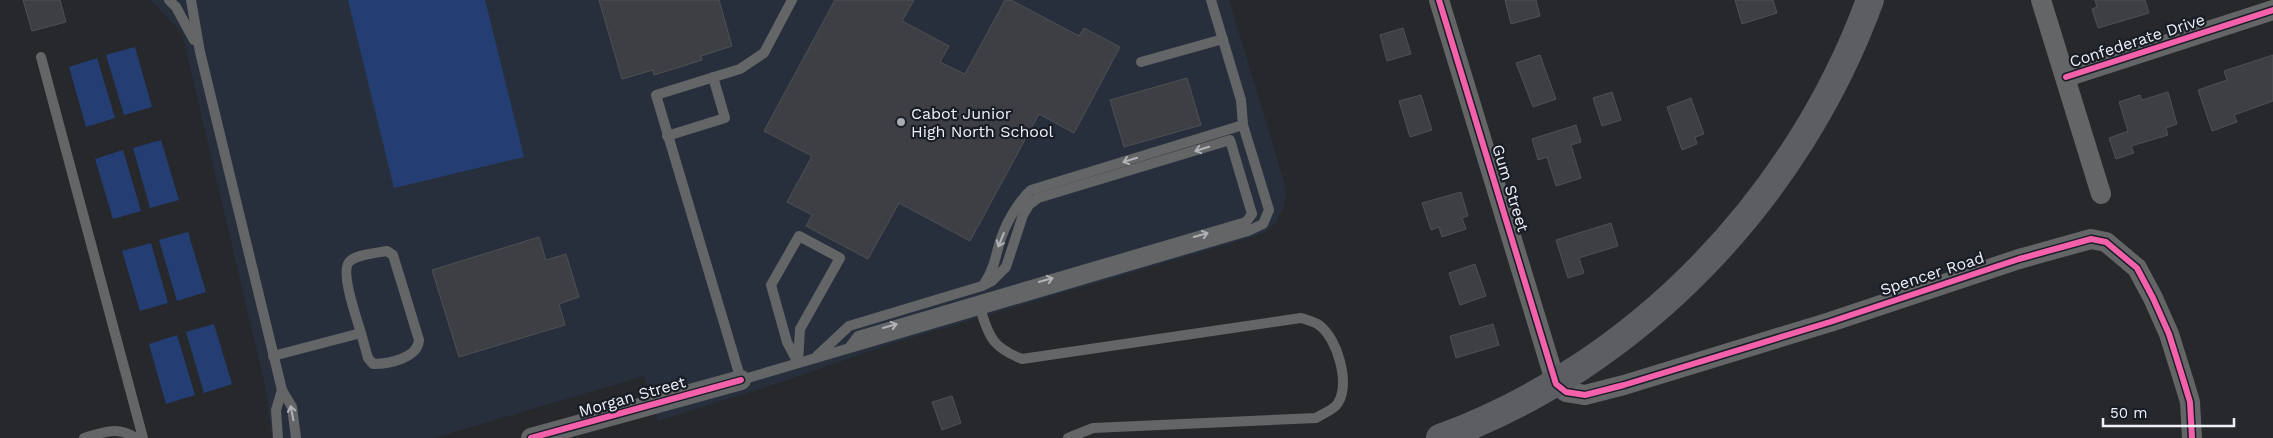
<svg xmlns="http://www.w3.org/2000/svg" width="2273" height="438" viewBox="0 0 2273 438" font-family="'Work Sans',sans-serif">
  <rect width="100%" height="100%" fill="#26282c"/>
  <polygon fill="#282f3c" points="151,0 1229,0 1284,181 1286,195 1283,209 1276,222 1265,232 1252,237 890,344 785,381 658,421 644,376 434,438 272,438 266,390 182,33"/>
  <g fill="#243e73">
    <polygon points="348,0 485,0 524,157 394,188"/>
    <polygon points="135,47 152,107 124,115 106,55"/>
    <polygon points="97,58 115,118 86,127 69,67"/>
    <polygon points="161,140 179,200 150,208 133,148"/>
    <polygon points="123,150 141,211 113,219 95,159"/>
    <polygon points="188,232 206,292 177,301 159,240"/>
    <polygon points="151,243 168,303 140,311 122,251"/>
    <polygon points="214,324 232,384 204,393 186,332"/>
    <polygon points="177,335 195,395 166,404 149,344"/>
  </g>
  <g fill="#3d3f44" stroke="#4e5053">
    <polygon points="23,0 60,0 66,22 32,31"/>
    <polygon points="599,0 719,0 732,46 701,56 702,60 654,75 653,70 622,79"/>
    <polygon points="835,0 914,0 902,21 949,46 940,62 965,74 1005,0 1011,0 1079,36 1084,28 1120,47 1074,133 1039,114 970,241 899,203 868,259 806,226 812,215 787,202 812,156 764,131"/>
    <polygon points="1505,0 1536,0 1540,16 1511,24"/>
    <polygon points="1735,0 1773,0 1777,13 1742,24"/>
    <polygon points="2095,0 2145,0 2149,13 2098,28 2092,9 2097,7"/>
    <polygon points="1403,28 1411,54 1387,61 1380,35"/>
    <polygon points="1540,55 1556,99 1533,107 1516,63"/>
    <polygon points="2273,55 2273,101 2234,115 2237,122 2212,131 2198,90 2227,80 2224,71"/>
    <polygon points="1187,78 1201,125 1124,147 1110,100"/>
    <polygon points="1612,92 1621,120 1602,126 1593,98"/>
    <polygon points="2168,92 2177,124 2166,128 2168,135 2131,146 2134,153 2116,159 2109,138 2128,131 2119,102 2140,95 2142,100"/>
    <polygon points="1421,95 1432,130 1410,137 1399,101"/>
    <polygon points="1691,98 1704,134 1695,137 1697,144 1682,150 1667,107"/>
    <polygon points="1576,125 1581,142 1571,145 1581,178 1556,186 1547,157 1538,160 1532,139"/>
    <polygon points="1461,192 1468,216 1462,218 1466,229 1442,237 1439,227 1431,230 1422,203"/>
    <polygon points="1611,223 1618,246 1579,258 1584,273 1568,278 1556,240"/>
    <polygon points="539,237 546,260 566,254 579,297 559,304 565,325 459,357 432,270"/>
    <polygon points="1475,264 1486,296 1460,305 1449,273"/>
    <polygon points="1493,324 1499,345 1456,358 1450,336"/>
    <polygon points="952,396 961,423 942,430 932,402"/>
  </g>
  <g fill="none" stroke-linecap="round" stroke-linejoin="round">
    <g stroke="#646567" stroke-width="10">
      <polyline points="169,0 176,7 194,40"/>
      <polyline points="191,0 200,52 282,390 292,407 296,438"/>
      <polyline points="792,0 764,53 740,69 656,95 741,380 1248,231 1263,224 1269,210 1243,125 1241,100 1211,0"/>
      <polyline points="41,57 143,438"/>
      <polyline points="1141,62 1223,39"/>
      <polyline points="667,136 725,118 713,77"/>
      <polygon points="799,236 840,258 800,329 798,363 787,342 771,285"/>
      <path d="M985,282c9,-12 10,-24 14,-37 5,-19 18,-42 32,-55l212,-65"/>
      <path d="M981,311c8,27 13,37 41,48l279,-41c6,2 14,4 18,7 19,14 31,58 19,78 -4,7 -16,11 -22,15l-223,10 -25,10"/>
      <path d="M273,356l88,-23 7,25 5,6c16,0 45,-6 46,-24l-26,-85 -6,-4c-10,2 -29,3 -37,10 -11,9 7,58 11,72"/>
      <polyline points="817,356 849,326 982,286 992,281 1006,267 1023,215 1029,205 1038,198 1230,140 1252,214 1246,222 858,336 849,348"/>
      <path d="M84,438c19,-6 34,-12 52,0"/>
      <polyline points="278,438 276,410 282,390"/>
    </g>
    <g stroke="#646567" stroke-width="20">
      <polyline points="1439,0 1556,384 1566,392 1585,395 1624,385 1830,322 2019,259 2091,239 2106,242 2137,268 2153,298 2169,334 2184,382 2190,402 2192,438"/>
      <polyline points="2041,0 2101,194"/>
      <polyline points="2066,77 2273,10"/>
      <polyline points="531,438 741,380"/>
    </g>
    <path stroke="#5d5e62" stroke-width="28" d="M1440,438c199,-73 358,-241 430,-438"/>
    <defs>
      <g id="cycleway">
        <polyline points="1439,0 1556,384 1566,392 1585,395 1624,385 1830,322 2019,259 2091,239 2106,242 2137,268 2153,298 2169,334 2184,382 2190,402 2192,438"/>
        <polyline points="2066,77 2273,10"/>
        <polyline points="531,438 741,380"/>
      </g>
    </defs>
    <use href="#cycleway" stroke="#181d26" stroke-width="9"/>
    <use href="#cycleway" stroke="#f560ab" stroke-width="6"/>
  </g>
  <defs><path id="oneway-shaft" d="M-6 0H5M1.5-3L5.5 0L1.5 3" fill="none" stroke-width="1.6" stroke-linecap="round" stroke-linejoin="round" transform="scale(1.25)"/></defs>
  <g stroke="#b0b2b7">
    <use href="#oneway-shaft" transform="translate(1202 149) rotate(163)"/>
    <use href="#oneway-shaft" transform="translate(1130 160) rotate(163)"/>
    <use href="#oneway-shaft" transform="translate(1201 235) rotate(-16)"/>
    <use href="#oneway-shaft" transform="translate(1001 240) rotate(112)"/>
    <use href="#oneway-shaft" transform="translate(1046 280) rotate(-16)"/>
    <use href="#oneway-shaft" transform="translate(890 326) rotate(-16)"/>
    <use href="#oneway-shaft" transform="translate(292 413) rotate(-101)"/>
  </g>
  <circle fill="#a8abb1" stroke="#181d26" stroke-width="2" cx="901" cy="122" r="5"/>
  <g text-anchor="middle" stroke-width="4.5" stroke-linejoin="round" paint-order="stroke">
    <g font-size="16" fill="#eef1f8" stroke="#181d26">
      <text transform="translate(2137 40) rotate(-18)" y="6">Confederate Drive</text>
      <text transform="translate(1511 188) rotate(73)" y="6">Gum Street</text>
      <text transform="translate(1932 273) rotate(-18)" y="6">Spencer Road</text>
      <text transform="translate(632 396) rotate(-16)" y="6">Morgan Street</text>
    </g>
    <g font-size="16" fill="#eef1f8" stroke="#181d26" text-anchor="start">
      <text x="911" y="119">Cabot Junior<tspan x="911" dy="18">High North School</tspan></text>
    </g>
  </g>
  <path d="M2103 418v8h131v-8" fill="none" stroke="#eef1f8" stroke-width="2.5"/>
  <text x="2110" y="418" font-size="15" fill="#eef1f8" stroke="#181d26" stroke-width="4" paint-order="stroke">50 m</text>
</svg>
